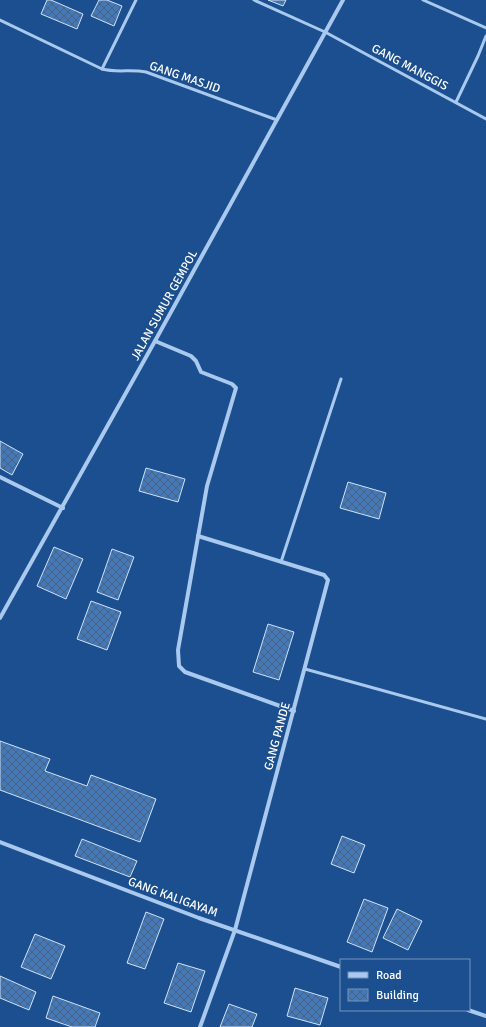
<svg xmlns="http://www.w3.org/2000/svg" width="486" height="1027" viewBox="0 0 486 1027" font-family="Signika,sans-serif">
  <defs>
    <pattern id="building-cross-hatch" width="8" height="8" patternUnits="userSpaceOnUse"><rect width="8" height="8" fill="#4478b7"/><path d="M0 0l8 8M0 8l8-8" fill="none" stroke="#486282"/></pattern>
  </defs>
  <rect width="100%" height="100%" fill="#1b4f8f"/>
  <g fill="url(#building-cross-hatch)" stroke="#cfe3fa">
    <polygon points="47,0 51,0 83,14 77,29 41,14"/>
    <polygon points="99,0 107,0 122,6 114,26 91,16"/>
    <polygon points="268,0 286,0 283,6"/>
    <polygon points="0,441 23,454 12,475 0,468"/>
    <polygon points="146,468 185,479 178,502 139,491"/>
    <polygon points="348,482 386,493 379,519 340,508"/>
    <polygon points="54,547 83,559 66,599 37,586"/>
    <polygon points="112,549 134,557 118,600 97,592"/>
    <polygon points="91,601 121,612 107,650 77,639"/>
    <polygon points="268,624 294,632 279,680 253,672"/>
    <polygon points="0,741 50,759 45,771 87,786 91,775 156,799 140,842 0,790"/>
    <polygon points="342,836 365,845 354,873 331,864"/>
    <polygon points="82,839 137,861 130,877 75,856"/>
    <polygon points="364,899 388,908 372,952 347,942"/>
    <polygon points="397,909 422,921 408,950 383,938"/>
    <polygon points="146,912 164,919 145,969 127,963"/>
    <polygon points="35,934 65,946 51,979 21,967"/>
    <polygon points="178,963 205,971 191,1012 164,1003"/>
    <polygon points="0,976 36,992 29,1010 0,998"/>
    <polygon points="295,988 328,998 320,1025 287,1016"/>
    <polygon points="53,996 100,1013 95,1027 72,1027 46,1018"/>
    <polygon points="229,1004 257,1014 252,1027 220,1027"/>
  </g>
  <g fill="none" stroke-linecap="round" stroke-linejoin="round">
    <g stroke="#a9c9ee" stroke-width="3">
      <polyline points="254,0 325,32 486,119"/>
      <polyline points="423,0 486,28"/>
      <path d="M0,20l102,49c14,4 29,0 44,3l131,48"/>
      <polyline points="102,69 136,0"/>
      <polyline points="456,102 478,56 486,36"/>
      <polyline points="281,562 341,379"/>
      <polyline points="305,669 486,719"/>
    </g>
    <g stroke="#a9c9ee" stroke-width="4">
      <polyline points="155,341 191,356 196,361 201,372 232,384 236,388 207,486 178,650 179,666 185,672 294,711"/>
      <polyline points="0,477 63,508"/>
      <polyline points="198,536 324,575 328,580 235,930 200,1027"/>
      <polyline points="0,618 155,341 343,0"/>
      <polyline points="0,842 199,918 341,967"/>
      <polyline points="468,1010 486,1016"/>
    </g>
  </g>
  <g text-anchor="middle" stroke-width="3" stroke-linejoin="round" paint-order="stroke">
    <g font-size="12" fill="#fff" stroke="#1b4f8f">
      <text transform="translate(410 67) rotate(28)" y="4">GANG MANGGIS</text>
      <text transform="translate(185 77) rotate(19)" y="4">GANG MASJID</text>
      <text transform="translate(164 305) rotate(-61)" y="4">JALAN SUMUR GEMPOL</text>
      <text transform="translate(277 736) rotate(-75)" y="4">GANG PANDE</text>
      <text transform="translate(173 897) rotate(20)" y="4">GANG KALIGAYAM</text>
    </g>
  </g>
  <rect x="340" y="959" width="130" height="52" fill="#1b4f8f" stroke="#7695bc"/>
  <rect x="348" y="972" width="20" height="6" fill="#a9c9ee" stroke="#7695bc"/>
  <text x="376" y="979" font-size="12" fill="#ffffff">Road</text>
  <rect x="348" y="989" width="20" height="12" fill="url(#building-cross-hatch)" stroke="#7695bc"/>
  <text x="376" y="999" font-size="12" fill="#ffffff">Building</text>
</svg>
